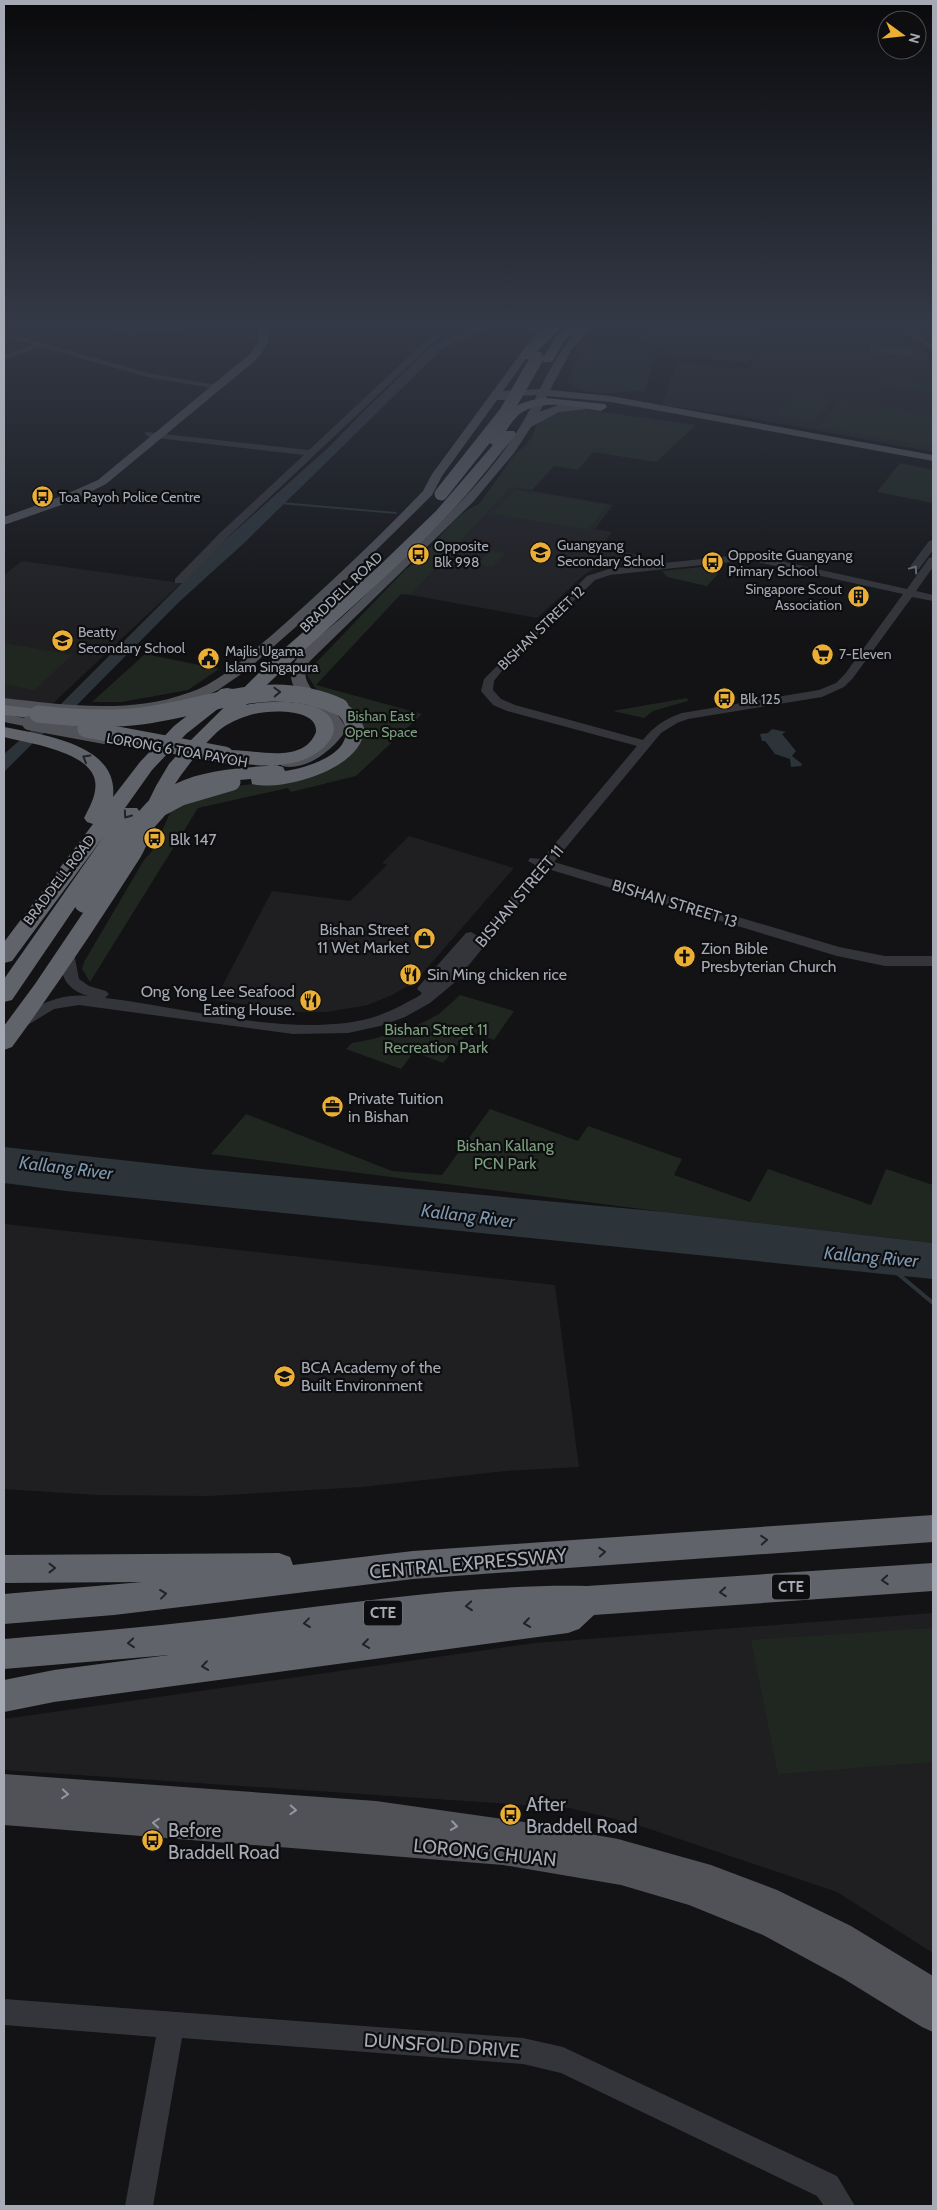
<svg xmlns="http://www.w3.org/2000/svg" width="937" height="2210" viewBox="0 0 937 2210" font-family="Cabin,sans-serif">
  <rect width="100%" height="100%" fill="#131315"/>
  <g fill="#1f1f22">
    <polygon points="764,327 892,327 912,339 933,361 933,452 734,415 662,405 677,363 749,369"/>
    <polygon points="511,487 613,505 595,529 612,532 601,547 641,555 640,562 594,569 585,574 537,618 411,595"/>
    <polygon points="22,561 181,583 49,707 4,699 4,575"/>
    <polygon points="409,836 514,868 415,982 392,995 368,1005 327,1012 297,1012 215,1000 272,891 350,901 387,865 382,863"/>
    <polygon points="4,1224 555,1285 579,1467 505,1471 362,1487 209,1496 96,1495 4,1489"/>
    <polygon points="933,1613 933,1953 837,1892 632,1823 569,1808 4,1770 4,1719 535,1643"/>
  </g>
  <g fill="#1f2720">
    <polygon points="116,327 186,327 179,333 141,330 134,335 109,332"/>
    <polygon points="646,327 763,327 750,363 674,356 639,339"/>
    <polygon points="837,337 852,338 851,342 856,343 854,352 846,351 844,356 830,355 832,349 827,349 830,341 835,341"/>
    <path d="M615,340l34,6 8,6 -12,39c-28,-1 -52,10 -78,-9l16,-35 9,-4z"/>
    <polygon points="887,374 933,382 933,394 877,385"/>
    <polygon points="795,394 833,401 812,422 774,415"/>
    <polygon points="841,400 933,416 933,447 818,427"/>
    <path d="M581,409l115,16 -40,37 -63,-10 -15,18 -24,-4 -22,24 -21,-3 -100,108 -10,-1 -85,91 106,29 -66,62 -65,16 -3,-4 -90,20 -108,174 -8,-13 2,-7 60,-102 10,-11 20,-45 56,-17 67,-9 64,-41 -47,-51 -8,-13 100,-104c27,-17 43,-53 73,-65l37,-51 9,-7 9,-12 2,-10 21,-12z"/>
    <polygon points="900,463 933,470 933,503 877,492"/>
    <polygon points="515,490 608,505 588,530 493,514"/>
    <polygon points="490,551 505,553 493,567 477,564"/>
    <polygon points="711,566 718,574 707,586 667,577 662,571"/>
    <polygon points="4,643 72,655 34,690 4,684"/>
    <polygon points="145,654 219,669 188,690 122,702 92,702"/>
    <polygon points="687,698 688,701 653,711 644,718 613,711"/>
    <polygon points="460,995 514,1011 494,1040 469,1031 443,1063 414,1052 401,1069 346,1049 352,1043 373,1039 422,1023 439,1014"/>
    <polygon points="490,1109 578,1141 588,1126 682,1159 674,1175 750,1202 768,1169 871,1205 886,1169 933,1185 933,1243 665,1212 211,1154 246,1114 392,1171 442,1175"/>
    <polygon points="933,1628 933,1762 778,1774 751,1640"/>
  </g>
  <g fill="#2c343a">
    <polygon points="479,327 495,327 454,342 441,350 243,544 180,601 77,705 37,739 4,772 4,754 61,704 226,539 329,447 366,409 430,348 445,339"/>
    <polygon points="871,345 913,349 911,356 869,352"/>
    <polygon points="772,729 786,732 782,734 796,751 792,756 802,764 801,766 791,767 790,759 775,754 765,741 762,741 760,734 768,733"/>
    <polygon points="4,1147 202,1169 665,1212 933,1243 933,1279 66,1191 4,1183"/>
  </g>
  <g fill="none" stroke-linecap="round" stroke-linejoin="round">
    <polyline stroke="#2c343a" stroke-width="2" points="280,503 396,513"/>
    <polyline stroke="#2c343a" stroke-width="4" points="897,1273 933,1303"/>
    <g fill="#34353a" fill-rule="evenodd">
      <polygon points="523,327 539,327 544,333 537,335"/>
      <polygon points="898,327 907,327 933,345 933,351"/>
      <polygon points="4,332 148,373 222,386 218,389 147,377 41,347 4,360 4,355 33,345 4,336"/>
      <polygon points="433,334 440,336 229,536 183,583 175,583 175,579 221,532 304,455 149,437 145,434 146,432 309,450"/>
      <polygon points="933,540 933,550 919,569 911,569 911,565 929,541"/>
      <path d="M748,554l159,35 22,-31 4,-1v10l-17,24 17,4v6l-21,-4 -59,81 -9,9 -22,10 -134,22 -11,4 -16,10 -107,129 285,85 46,9h48v10h-48l-48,-10 -289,-87 -94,114 -24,20 -25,14 -25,9 -32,7 -55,1 -214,-29 -25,4 -28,17h-10l-3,-4 3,-4c23,-13 44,-25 72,-22 -23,-7 -28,-21 -28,-43l7,-5 7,5 5,26 10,7 17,5 3,3 -4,4c81,9 187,41 266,20 17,-5 33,-14 48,-22l3,-3 -5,-4 2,-3 47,-53 5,-1 7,4 59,-70 -9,-5 2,-3 12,1 95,-113 -130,-35 -14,-6 -12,-14 3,-12 103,-103 22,-7zM748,560l155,34 -58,80 -9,9 -17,7 -137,23c-17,6 -28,13 -39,27l-128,-35 -14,-6 -8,-9 1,-9 7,-9 94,-92 15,-5z"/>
      <polygon points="4,1999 523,2038 563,2047 837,2176 855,2206 824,2206 817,2196 561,2073 523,2064 182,2038 153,2206 125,2206 156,2037 4,2025"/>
    </g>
    <g fill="#505258" fill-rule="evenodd">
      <polygon points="259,327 269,327 268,343 258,358 106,484 70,502 4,525 4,517 62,496 98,480 250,354 258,343"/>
      <path d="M542,327h11l-15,15 -35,49 37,-2c11,-23 23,-44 41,-62h11l-20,22 -22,41 61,6 322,59v6l-322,-59 -64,-6 -7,16c13,-6 42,-16 53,-6l-5,3 -29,3 -28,15 -17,26 -41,49 -163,159c-15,20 10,36 23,49 6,6 10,12 14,19 -12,19 -40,43 -65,37l-3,-3 3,-3c20,-5 38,-13 51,-31 -12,-17 -44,-34 -42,-56 2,-20 36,-42 50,-55 20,-18 38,-37 57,-55 53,-50 108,-101 139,-168l-27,1 -5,4h-8l-55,76 -10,19 -19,19 -98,96 -68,60 -29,20 -21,10 -28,8 -47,6h-48l-70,-8v-8c60,7 126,16 184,-5 33,-11 58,-37 84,-58 52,-46 103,-94 151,-144l9,-17 100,-136z"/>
      <polygon points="4,714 34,720 36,723 29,727 4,722"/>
      <polygon points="4,1774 376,1801 524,1822 618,1839 711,1865 777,1890 851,1926 933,1976 933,2032 922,2027 844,1979 763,1935 689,1905 621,1885 503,1865 4,1825"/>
    </g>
    <g fill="#60636a" fill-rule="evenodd">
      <polygon points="549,327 562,327 529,359 521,359 521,353"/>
      <polygon points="568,327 581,327 565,340 552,362 544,362 542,359 557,336"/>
      <path d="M545,398l60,6 2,3 -6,4c-23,-4 -60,-13 -80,2 -6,4 -11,12 -15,18h8l2,3 -2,3c-23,27 -44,56 -69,81 -63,66 -134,123 -199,187 20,-5 87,-9 88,24 0,6 -5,13 -9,17 -25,26 -75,21 -106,13l-3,-4 3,-4c26,-6 83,18 97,-19 2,-25 -50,-22 -66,-17 -7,2 -19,7 -25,11 -15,9 -40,43 -50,58 30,-15 68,-16 101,-19l7,2 2,4c20,-3 68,-16 60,-45 -2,-8 -9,-12 -14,-19l3,-4c15,-3 26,12 30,25 1,40 -81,64 -112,56l-1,-5c-29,2 -68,7 -88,31 -11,13 -14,34 -23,48 -41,64 -83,128 -128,189l-8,3v-24l31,-42 87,-129 34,-69 13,-22 21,-23 88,-87 100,-87 58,-56 57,-66 -7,-4c19,-27 24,-39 59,-43z"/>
      <path d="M227,688l6,1 3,4 -3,4 -47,37 -34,36 -27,38h12l3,4 -128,188 -8,2v-23l100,-143 -92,125 -8,2v-21l89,-118 -6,-2 -3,-4c6,-12 15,-27 10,-41 -9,-26 -66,-34 -90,-40v-10c39,8 115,17 109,70l27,-35 34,-36 47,-37z"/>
      <polygon points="4,705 44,710 47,714 44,718 38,719 4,715"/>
      <polygon points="933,1515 933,1542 413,1579 114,1615 4,1624 4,1594 142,1582 4,1583 4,1555 279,1553 290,1557 293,1565 413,1551"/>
      <path d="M933,1563v28l-339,24 -15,14 -11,4 -514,69 -50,10v-32l50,-10 115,-15 -165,14v-30c84,-7 168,-14 252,-25 109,-13 221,-30 331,-28z"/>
    </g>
    <polyline stroke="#505258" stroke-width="14" points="29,723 105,737"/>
    <polyline stroke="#60636a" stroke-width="13" points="441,494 506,412 537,358"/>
    <g stroke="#60636a" stroke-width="17">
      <path d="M38,714c34,4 69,6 103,2 72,-9 128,-41 199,-9"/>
      <polyline points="86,729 225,755"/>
      <polyline points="153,812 181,797 232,782"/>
    </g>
    <polyline stroke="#60636a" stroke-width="22" points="85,902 126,842 155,810"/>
  </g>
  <defs><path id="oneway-chevron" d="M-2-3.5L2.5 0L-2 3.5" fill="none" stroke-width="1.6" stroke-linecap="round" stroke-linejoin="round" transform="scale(1.25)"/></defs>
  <use stroke="#72757e" href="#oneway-chevron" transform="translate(914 569) rotate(-56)"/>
  <g stroke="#222326">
    <use href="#oneway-chevron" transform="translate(277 692) rotate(-2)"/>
    <use href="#oneway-chevron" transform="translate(86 758) rotate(-149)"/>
    <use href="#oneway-chevron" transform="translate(127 815) rotate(125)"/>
    <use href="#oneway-chevron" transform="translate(764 1540) rotate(-4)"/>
    <use href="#oneway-chevron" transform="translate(602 1552) rotate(-4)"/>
    <use href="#oneway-chevron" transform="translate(52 1568)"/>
    <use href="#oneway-chevron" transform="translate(885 1580) rotate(176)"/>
    <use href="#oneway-chevron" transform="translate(723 1592) rotate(176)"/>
    <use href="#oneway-chevron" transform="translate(163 1594) rotate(-7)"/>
    <use href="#oneway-chevron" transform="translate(469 1606) rotate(175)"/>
    <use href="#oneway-chevron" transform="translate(307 1623) rotate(173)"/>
    <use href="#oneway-chevron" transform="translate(527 1623) rotate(172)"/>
    <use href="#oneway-chevron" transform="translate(131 1643) rotate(175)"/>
    <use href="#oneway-chevron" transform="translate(366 1644) rotate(172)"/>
    <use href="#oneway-chevron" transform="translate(205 1666) rotate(172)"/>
  </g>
  <g stroke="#9498a2">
    <use href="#oneway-chevron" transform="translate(65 1794) rotate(5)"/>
    <use href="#oneway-chevron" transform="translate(293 1810) rotate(3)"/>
    <use href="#oneway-chevron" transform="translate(156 1823) rotate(-176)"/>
    <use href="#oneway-chevron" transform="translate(454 1826) rotate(8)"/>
  </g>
  <linearGradient id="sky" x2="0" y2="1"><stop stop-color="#0a0a0c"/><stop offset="0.51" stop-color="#333946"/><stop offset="1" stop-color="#333946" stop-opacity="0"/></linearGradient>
  <rect width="937" height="636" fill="url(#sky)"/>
  <defs>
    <symbol id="bus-disc" viewBox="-11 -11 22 22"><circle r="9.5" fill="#ecaf34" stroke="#0e0e10"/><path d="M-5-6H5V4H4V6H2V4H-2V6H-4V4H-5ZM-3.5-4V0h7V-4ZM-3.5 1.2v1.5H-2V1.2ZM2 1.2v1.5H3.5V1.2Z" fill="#111"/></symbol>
    <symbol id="school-disc" viewBox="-11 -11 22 22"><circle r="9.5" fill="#ecaf34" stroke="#0e0e10"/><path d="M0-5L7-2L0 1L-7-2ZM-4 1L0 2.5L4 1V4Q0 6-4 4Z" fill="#111"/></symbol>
    <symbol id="building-disc" viewBox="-11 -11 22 22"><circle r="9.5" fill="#ecaf34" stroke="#0e0e10"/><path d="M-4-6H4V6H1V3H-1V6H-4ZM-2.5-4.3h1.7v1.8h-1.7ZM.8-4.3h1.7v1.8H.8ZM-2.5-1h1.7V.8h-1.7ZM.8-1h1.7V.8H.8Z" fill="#111"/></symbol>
    <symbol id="supermarket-disc" viewBox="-11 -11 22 22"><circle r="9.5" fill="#ecaf34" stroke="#0e0e10"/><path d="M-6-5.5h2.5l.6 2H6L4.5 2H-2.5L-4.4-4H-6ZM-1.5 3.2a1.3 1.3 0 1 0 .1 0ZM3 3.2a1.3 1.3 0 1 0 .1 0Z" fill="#111"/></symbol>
    <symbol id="civic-disc" viewBox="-11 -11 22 22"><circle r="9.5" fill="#ecaf34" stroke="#0e0e10"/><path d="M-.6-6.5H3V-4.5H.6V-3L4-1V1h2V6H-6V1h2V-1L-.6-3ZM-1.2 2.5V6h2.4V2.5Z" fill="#111"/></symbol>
    <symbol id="shop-disc" viewBox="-11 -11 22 22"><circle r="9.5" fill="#ecaf34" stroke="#0e0e10"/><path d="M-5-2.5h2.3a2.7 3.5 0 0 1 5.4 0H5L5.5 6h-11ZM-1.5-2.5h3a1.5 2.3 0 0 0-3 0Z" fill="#111"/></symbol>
    <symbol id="church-disc" viewBox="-11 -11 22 22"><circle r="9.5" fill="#ecaf34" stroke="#0e0e10"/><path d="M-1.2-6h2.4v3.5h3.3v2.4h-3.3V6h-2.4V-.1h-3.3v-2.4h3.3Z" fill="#111"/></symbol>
    <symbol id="restaurant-disc" viewBox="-11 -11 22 22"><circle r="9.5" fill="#ecaf34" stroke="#0e0e10"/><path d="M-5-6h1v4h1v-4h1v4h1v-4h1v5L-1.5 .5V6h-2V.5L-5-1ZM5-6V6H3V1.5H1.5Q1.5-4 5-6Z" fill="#111"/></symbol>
    <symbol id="office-disc" viewBox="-11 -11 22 22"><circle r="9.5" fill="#ecaf34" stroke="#0e0e10"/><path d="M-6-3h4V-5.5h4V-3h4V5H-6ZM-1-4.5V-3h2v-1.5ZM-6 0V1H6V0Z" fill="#111"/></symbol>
    <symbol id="university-disc" viewBox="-11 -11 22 22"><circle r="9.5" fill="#ecaf34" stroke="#0e0e10"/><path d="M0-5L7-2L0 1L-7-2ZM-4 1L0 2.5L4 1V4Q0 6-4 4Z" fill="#111"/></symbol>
  </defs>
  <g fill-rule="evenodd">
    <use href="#bus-disc" x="30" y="484" width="25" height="25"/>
    <use href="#school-disc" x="528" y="540" width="25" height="25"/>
    <use href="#bus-disc" x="406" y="542" width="25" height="25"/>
    <use href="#bus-disc" x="700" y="550" width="25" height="25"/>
    <use href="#building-disc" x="846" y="584" width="25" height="25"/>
    <use href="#school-disc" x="50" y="628" width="25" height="25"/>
    <use href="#supermarket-disc" x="810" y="642" width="25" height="25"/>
    <use href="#civic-disc" x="196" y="646" width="25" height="25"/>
    <use href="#bus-disc" x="712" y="686" width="25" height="25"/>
    <use href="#bus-disc" x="142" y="826" width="25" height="25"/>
    <use href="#shop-disc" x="412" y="926" width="25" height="25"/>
    <use href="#church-disc" x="672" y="944" width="25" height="25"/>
    <use href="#restaurant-disc" x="398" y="962" width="25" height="25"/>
    <use href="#restaurant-disc" x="298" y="988" width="25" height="25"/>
    <use href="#office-disc" x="320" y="1094" width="25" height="25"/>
    <use href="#university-disc" x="272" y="1364" width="25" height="25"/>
    <use href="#bus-disc" x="498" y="1802" width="25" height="25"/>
    <use href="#bus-disc" x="140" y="1828" width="25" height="25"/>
  </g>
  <g text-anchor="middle" stroke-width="4.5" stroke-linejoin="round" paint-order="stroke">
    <g font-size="14" fill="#a5aab5" stroke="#0e0e10" text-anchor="start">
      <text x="59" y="502">Toa Payoh Police Centre</text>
      <text x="557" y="550">Guangyang<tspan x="557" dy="16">Secondary School</tspan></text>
      <text x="434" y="551">Opposite<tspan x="434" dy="16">Blk 998</tspan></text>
      <text x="728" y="560">Opposite Guangyang<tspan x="728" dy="16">Primary School</tspan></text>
      <text x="842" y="594" text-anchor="end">Singapore Scout<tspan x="842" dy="16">Association</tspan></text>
      <text x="78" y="637">Beatty<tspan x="78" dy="16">Secondary School</tspan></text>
      <text x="225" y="656">Majlis Ugama<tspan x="225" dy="16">Islam Singapura</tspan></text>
      <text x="839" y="659">7-Eleven</text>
      <text x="740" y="704">Blk 125</text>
    </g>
    <g font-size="14" fill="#a5aab5" stroke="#0e0e10">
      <text transform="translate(341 592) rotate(-44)" y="5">BRADDELL ROAD</text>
      <text transform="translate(541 628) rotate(-44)" y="5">BISHAN STREET 12</text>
      <text transform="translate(177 750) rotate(10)" y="5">LORONG 6 TOA PAYOH</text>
      <text transform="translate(59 880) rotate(-53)" y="5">BRADDELL ROAD</text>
    </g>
    <g font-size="14" fill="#7c9f7f" stroke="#0e0e10">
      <text x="381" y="721">Bishan East<tspan x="381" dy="16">Open Space</tspan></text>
    </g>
    <g fill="#0e0e10" stroke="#787b84" stroke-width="1">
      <rect x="772" y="1574.5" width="38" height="25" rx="4"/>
      <rect x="364" y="1600.5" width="38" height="25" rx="4"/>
    </g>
    <g font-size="15" font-weight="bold" fill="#a5aab5">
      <text x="791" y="1592">CTE</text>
      <text x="383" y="1618">CTE</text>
    </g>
    <g font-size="16" fill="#a5aab5" stroke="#0e0e10" text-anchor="start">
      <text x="170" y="845">Blk 147</text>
      <text x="409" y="935" text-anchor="end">Bishan Street<tspan x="409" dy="18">11 Wet Market</tspan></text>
      <text x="701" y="954">Zion Bible<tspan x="701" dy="18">Presbyterian Church</tspan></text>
      <text x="427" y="980">Sin Ming chicken rice</text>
      <text x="295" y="997" text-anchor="end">Ong Yong Lee Seafood<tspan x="295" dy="18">Eating House.</tspan></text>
      <text x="348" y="1104">Private Tuition<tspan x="348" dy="18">in Bishan</tspan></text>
      <text x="301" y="1373">BCA Academy of the<tspan x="301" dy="18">Built Environment</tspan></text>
    </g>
    <g font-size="16" fill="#a5aab5" stroke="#0e0e10">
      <text transform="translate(519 896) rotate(-50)" y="6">BISHAN STREET 11</text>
      <text transform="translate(675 903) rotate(17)" y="6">BISHAN STREET 13</text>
    </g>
    <g font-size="16" fill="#7c9f7f" stroke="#0e0e10">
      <text x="436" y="1035">Bishan Street 11<tspan x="436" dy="18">Recreation Park</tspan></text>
      <text x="505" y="1151">Bishan Kallang<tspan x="505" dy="18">PCN Park</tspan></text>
    </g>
    <g font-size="18" font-style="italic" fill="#7d97af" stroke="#0e0e10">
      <text transform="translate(66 1168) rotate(7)" y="6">Kallang River</text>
      <text transform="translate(468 1216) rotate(7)" y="6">Kallang River</text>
      <text transform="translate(871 1257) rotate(5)" y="6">Kallang River</text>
    </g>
    <g font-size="19" fill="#a5aab5" stroke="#0e0e10">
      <text transform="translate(468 1563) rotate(-5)" y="7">CENTRAL EXPRESSWAY</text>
      <text transform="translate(485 1852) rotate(6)" y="7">LORONG CHUAN</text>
      <text transform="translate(442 2045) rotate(4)" y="7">DUNSFOLD DRIVE</text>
    </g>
    <g font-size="19" fill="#a5aab5" stroke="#0e0e10" text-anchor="start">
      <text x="526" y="1811">After<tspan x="526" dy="22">Braddell Road</tspan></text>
      <text x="168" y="1837">Before<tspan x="168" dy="22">Braddell Road</tspan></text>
    </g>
  </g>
  <rect width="937" height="2210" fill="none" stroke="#a5aab5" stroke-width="10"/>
  <g transform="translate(902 35) rotate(105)"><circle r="24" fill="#0e0e10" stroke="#4a4c52"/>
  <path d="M0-4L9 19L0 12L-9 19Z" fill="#ecaf34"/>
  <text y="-8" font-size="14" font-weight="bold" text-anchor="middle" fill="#a5aab5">N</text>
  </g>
</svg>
